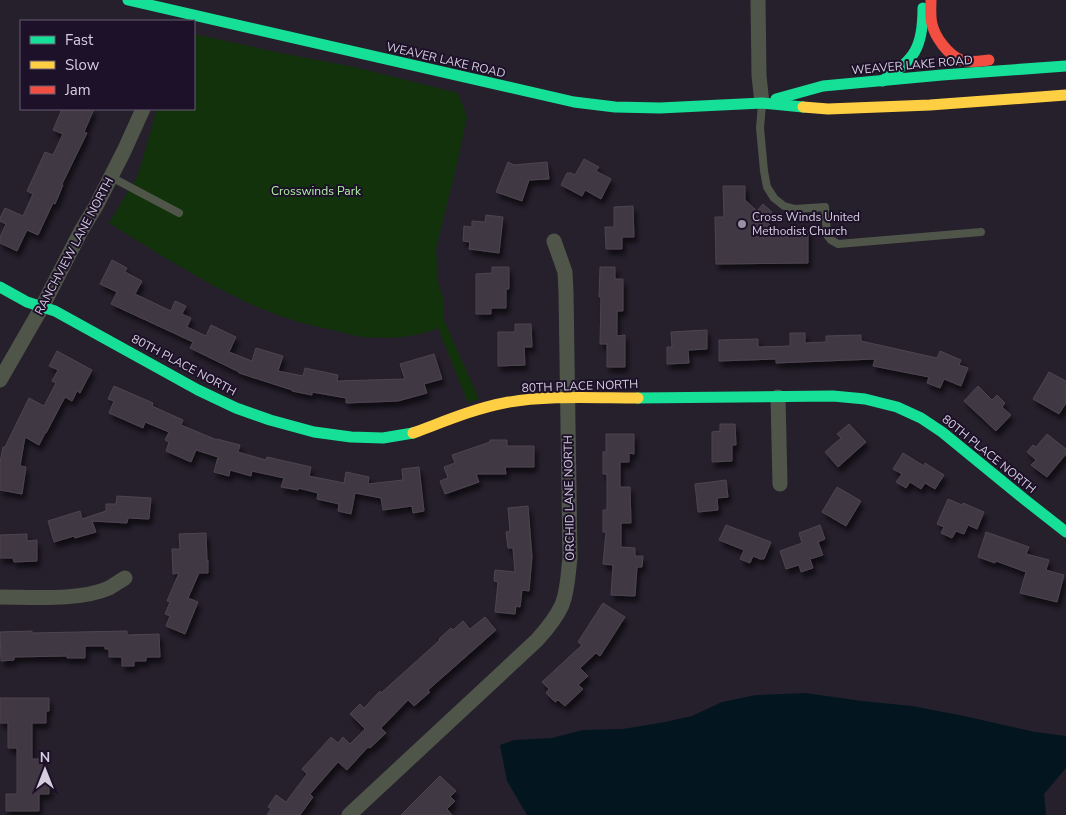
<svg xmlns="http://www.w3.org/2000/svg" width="1066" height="815" viewBox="0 0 1066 815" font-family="'Nunito Sans',sans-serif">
  <defs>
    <filter id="shadow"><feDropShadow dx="3" dy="5.5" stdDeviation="2.5" flood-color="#0009"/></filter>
  </defs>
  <rect width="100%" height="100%" fill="#26202d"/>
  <path fill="#11320a" d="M194,34l82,18 78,15 104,26 9,24 -11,51 -20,80 2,34 5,16v20l36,81 -11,4 -30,-75c-23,10 -50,11 -75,9 -8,-1 -17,-4 -26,-6 -24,-5 -49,-11 -72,-21 -55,-23 -106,-56 -156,-87l29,-48 19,-66h37z"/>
  <polygon fill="#03161f" points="805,693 862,701 912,706 964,716 1035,732 1066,736 1066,768 1044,794 1046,815 527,815 507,781 500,745 514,740 552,738 583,730 623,729 665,722 692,716 722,702 756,695"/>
  <g fill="#403943" stroke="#4d4550" filter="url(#shadow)">
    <polygon points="62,109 94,109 84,132 87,133 62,184 63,185 55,204 53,203 38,235 27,230 17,251 0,243 0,237 6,224 0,221 0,218 5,208 23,216 33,194 27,191 45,152 53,155 63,134 53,130"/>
    <polygon points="584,159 599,167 596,171 611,179 601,199 585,190 582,196 561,185 567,173 571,173 575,175"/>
    <polygon points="508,162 514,165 547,162 549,179 529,180 522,201 496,192"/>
    <polygon points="723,186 745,186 745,200 757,211 763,204 772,212 764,219 775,230 808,229 808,263 716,264 715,217 724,217"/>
    <polygon points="633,206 634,237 622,237 622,249 606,249 605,227 614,227 614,207"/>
    <polygon points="486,215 503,217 499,253 469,249 470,242 463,241 464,226 472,227 472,221 485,222"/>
    <polygon points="112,260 127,268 125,272 142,281 135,294 171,311 175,301 186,306 182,314 191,318 187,327 206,336 211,325 236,337 229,352 252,361 256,348 283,356 278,371 303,376 305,368 338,375 337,381 405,379 400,364 434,354 442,379 424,384 427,393 398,401 346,403 346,398 312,392 312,395 292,391 292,390 239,373 239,372 190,348 193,342 111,304 117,292 100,284"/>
    <polygon points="492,267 509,267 509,289 506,289 506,308 491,308 491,314 476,314 476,274 492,273"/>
    <polygon points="600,267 615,267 615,279 623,279 623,311 617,311 617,336 625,335 625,367 607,367 607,344 600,344 601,297 599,297"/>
    <polygon points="515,324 531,324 532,347 524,347 525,365 498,366 498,332 515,332"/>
    <polygon points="707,330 707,349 688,350 689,363 667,364 667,347 672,347 671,332"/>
    <polygon points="790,333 805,333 805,343 826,342 826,336 861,335 861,341 937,358 940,351 961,360 959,365 968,368 961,386 944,379 940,388 927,383 929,377 873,366 875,359 776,363 776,359 719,361 719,340 758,339 758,347 790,346"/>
    <polygon points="57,351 92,370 80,393 77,391 72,401 65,397 46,433 45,433 39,445 25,437 20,466 26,467 22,494 0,490 0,462 3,447 5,447 29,398 44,406 56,383 52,381 58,370 49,366"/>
    <polygon points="1049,372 1066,381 1066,403 1059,414 1033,399"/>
    <polygon points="114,386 153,403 152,406 183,420 181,425 217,440 217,439 240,445 238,452 266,460 267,457 311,467 309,476 344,483 346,472 369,477 368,484 403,480 402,469 419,467 424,511 413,513 412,506 383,510 381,498 355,493 351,514 338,511 339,504 317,499 318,493 298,488 298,490 281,487 284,478 252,471 251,476 230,470 229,476 214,472 218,457 196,450 191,462 166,451 169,442 165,440 169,432 145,422 143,428 109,413 114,401 108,399"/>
    <polygon points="978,386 992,400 997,395 1005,403 1002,407 1011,415 996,431 964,401"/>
    <polygon points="720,424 735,424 736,445 732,445 732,461 712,462 712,432 720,431"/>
    <polygon points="849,424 866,442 838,467 825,452 841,438 837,434"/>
    <polygon points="606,434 634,434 634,454 629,453 629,462 620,462 620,487 630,487 631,523 621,523 621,547 635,548 635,556 643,556 642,567 637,567 635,596 611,595 613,565 603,564 606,532 603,532 603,510 607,510 607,474 603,474 603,452 606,452"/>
    <polygon points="1047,434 1066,449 1066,454 1047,477 1031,465 1036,460 1027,452 1033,445 1036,447"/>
    <polygon points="490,440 507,440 507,446 534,446 534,467 505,467 506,474 476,474 479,482 445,494 440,481 448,478 444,467 455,463 452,455 490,442"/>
    <polygon points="903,453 924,466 925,463 944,475 935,489 925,483 921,489 910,482 906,488 896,482 902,474 893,469"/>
    <polygon points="726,480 728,497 717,498 718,510 698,512 695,484"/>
    <polygon points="837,487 861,501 846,526 822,512"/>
    <polygon points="117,496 151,498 149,519 128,518 127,523 92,521 96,532 75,538 74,536 54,542 48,521 80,511 82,519 106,511 106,504 116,504"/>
    <polygon points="948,499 962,505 963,503 984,512 977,529 968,525 964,534 956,531 952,538 941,533 944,527 937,524"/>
    <polygon points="528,506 532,557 529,591 522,590 520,607 516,606 515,614 495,612 498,582 494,581 495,570 515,572 513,548 508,548 506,532 510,531 508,508"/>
    <polygon points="726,525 771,542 764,559 760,559 753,556 750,563 740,559 744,550 719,540"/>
    <polygon points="820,525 825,539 818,542 823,555 810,559 813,568 801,572 799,565 786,569 780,551 802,543 799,533"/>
    <polygon points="986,532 1029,547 1026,554 1049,560 1046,570 1064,575 1057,602 1020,593 1026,572 996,561 995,563 978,557"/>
    <polygon points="206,533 207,561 208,560 208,573 199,573 188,598 198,602 185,634 166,626 170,616 165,614 170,602 167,601 179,573 173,574 172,549 180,549 179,534"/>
    <polygon points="27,534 27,541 37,540 37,561 14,562 13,558 0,558 0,535"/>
    <polygon points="603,603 625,617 600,656 596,653 580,668 588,676 578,685 583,689 565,706 558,700 555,702 546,693 549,689 542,682 582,645 578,642"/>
    <polygon points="485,617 496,630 428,690 430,692 414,706 408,700 381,728 386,733 370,748 368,747 347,770 338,762 310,794 313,797 300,815 267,815 271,809 268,807 276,795 286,802 307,774 302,769 331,737 338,743 343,737 350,744 365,729 350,714 360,704 364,708 380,691 381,693 440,640 439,639 451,628 453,630 463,621 470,629"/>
    <polygon points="32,631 32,633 127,631 127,635 159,634 160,657 146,657 146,661 134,661 134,666 122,666 122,657 109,657 109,649 105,649 105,646 85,646 85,658 67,658 67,656 14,657 14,660 1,661 0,632"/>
    <polygon points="0,698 49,698 49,711 46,711 46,723 32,723 32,759 42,759 42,782 49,782 49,794 39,794 39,811 6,811 6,794 17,794 17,748 8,748 8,723 0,723"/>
    <polygon points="440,776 456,791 450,797 455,801 447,809 452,815 401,815"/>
  </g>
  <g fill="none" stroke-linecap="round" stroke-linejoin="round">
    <g stroke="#50554a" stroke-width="8">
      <polyline points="762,104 760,128 764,171 767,187 774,198 784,206 795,209 825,207 827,235 831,240 838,244 981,232"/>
      <polyline points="111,177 179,213"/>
    </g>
    <g stroke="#50554a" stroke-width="15">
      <polyline points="758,0 759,76 762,103"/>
      <polyline points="0,380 42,307 81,231 96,206 124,151 143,109"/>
      <polyline points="778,397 780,484"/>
      <path d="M0,597c32,0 80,4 109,-9 5,-3 11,-7 16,-10"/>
      <path d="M349,815l188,-175c10,-11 19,-22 25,-35 6,-15 6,-32 8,-47l-4,-266 -1,-20 -11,-31"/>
    </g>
    <g stroke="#16e098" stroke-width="11">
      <polyline points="128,0 574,102 615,107 660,108 762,103 803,107"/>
      <path d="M882,81c33,-21 41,-34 41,-73"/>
      <polyline points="776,99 823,86 942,75 1066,66"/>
      <polyline points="0,287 27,302 55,311 198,390 236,408 270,420 314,432 351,437 383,438 413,433"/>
      <polyline points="638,398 833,396 865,399 897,407 921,418 942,432 1024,499 1066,532"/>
    </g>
    <g stroke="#ffcf43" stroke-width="11">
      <polyline points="803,107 828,109 930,105 1066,95"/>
      <path d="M413,433c30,-11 60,-24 91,-30 42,-8 91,-5 134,-5"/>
    </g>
    <path stroke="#f24e42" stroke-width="11" d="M931,0c0,8 -1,16 1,24 3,13 16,31 29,36 9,3 19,1 28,0"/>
  </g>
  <circle fill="#9891a1" stroke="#1c1128" stroke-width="2" cx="742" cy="224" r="5"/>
  <g text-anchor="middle" stroke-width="4" stroke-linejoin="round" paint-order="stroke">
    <g font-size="12" fill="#d5cedf" stroke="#1c1128">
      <text transform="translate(446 60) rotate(13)" y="4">WEAVER LAKE ROAD</text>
      <text transform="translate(912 65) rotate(-5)" y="4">WEAVER LAKE ROAD</text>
      <text transform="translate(74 246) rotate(-62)" y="4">RANCHVIEW LANE NORTH</text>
      <text transform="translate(184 365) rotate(28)" y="4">80TH PLACE NORTH</text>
      <text transform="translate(580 386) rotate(-2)" y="4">80TH PLACE NORTH</text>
      <text transform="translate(989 454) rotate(39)" y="4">80TH PLACE NORTH</text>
      <text transform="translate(569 498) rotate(-91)" y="4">ORCHID LANE NORTH</text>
    </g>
    <g font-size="12" fill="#b1f0a4" stroke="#1c1128">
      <text x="316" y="195">Crosswinds Park</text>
    </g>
    <g font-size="12" fill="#d5cedf" stroke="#1c1128" text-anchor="start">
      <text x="752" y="221">Cross Winds United<tspan x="752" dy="14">Methodist Church</tspan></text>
    </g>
  </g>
  <rect x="20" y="20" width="175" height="90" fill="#1c1128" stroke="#665d71"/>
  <rect x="30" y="36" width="25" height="8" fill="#16e098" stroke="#665d71"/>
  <text x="65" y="45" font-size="15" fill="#d5cedf">Fast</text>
  <rect x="30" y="61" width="25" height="8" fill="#ffcf43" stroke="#665d71"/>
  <text x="65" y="70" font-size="15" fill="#d5cedf">Slow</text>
  <rect x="30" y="86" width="25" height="8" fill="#f24e42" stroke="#665d71"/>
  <text x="65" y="95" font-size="15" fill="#d5cedf">Jam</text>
  <g transform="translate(45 770)" stroke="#1c1128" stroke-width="4" paint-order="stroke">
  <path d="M0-4L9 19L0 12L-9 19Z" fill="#d5cedf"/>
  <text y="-8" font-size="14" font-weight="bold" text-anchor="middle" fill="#d5cedf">N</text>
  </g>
</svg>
